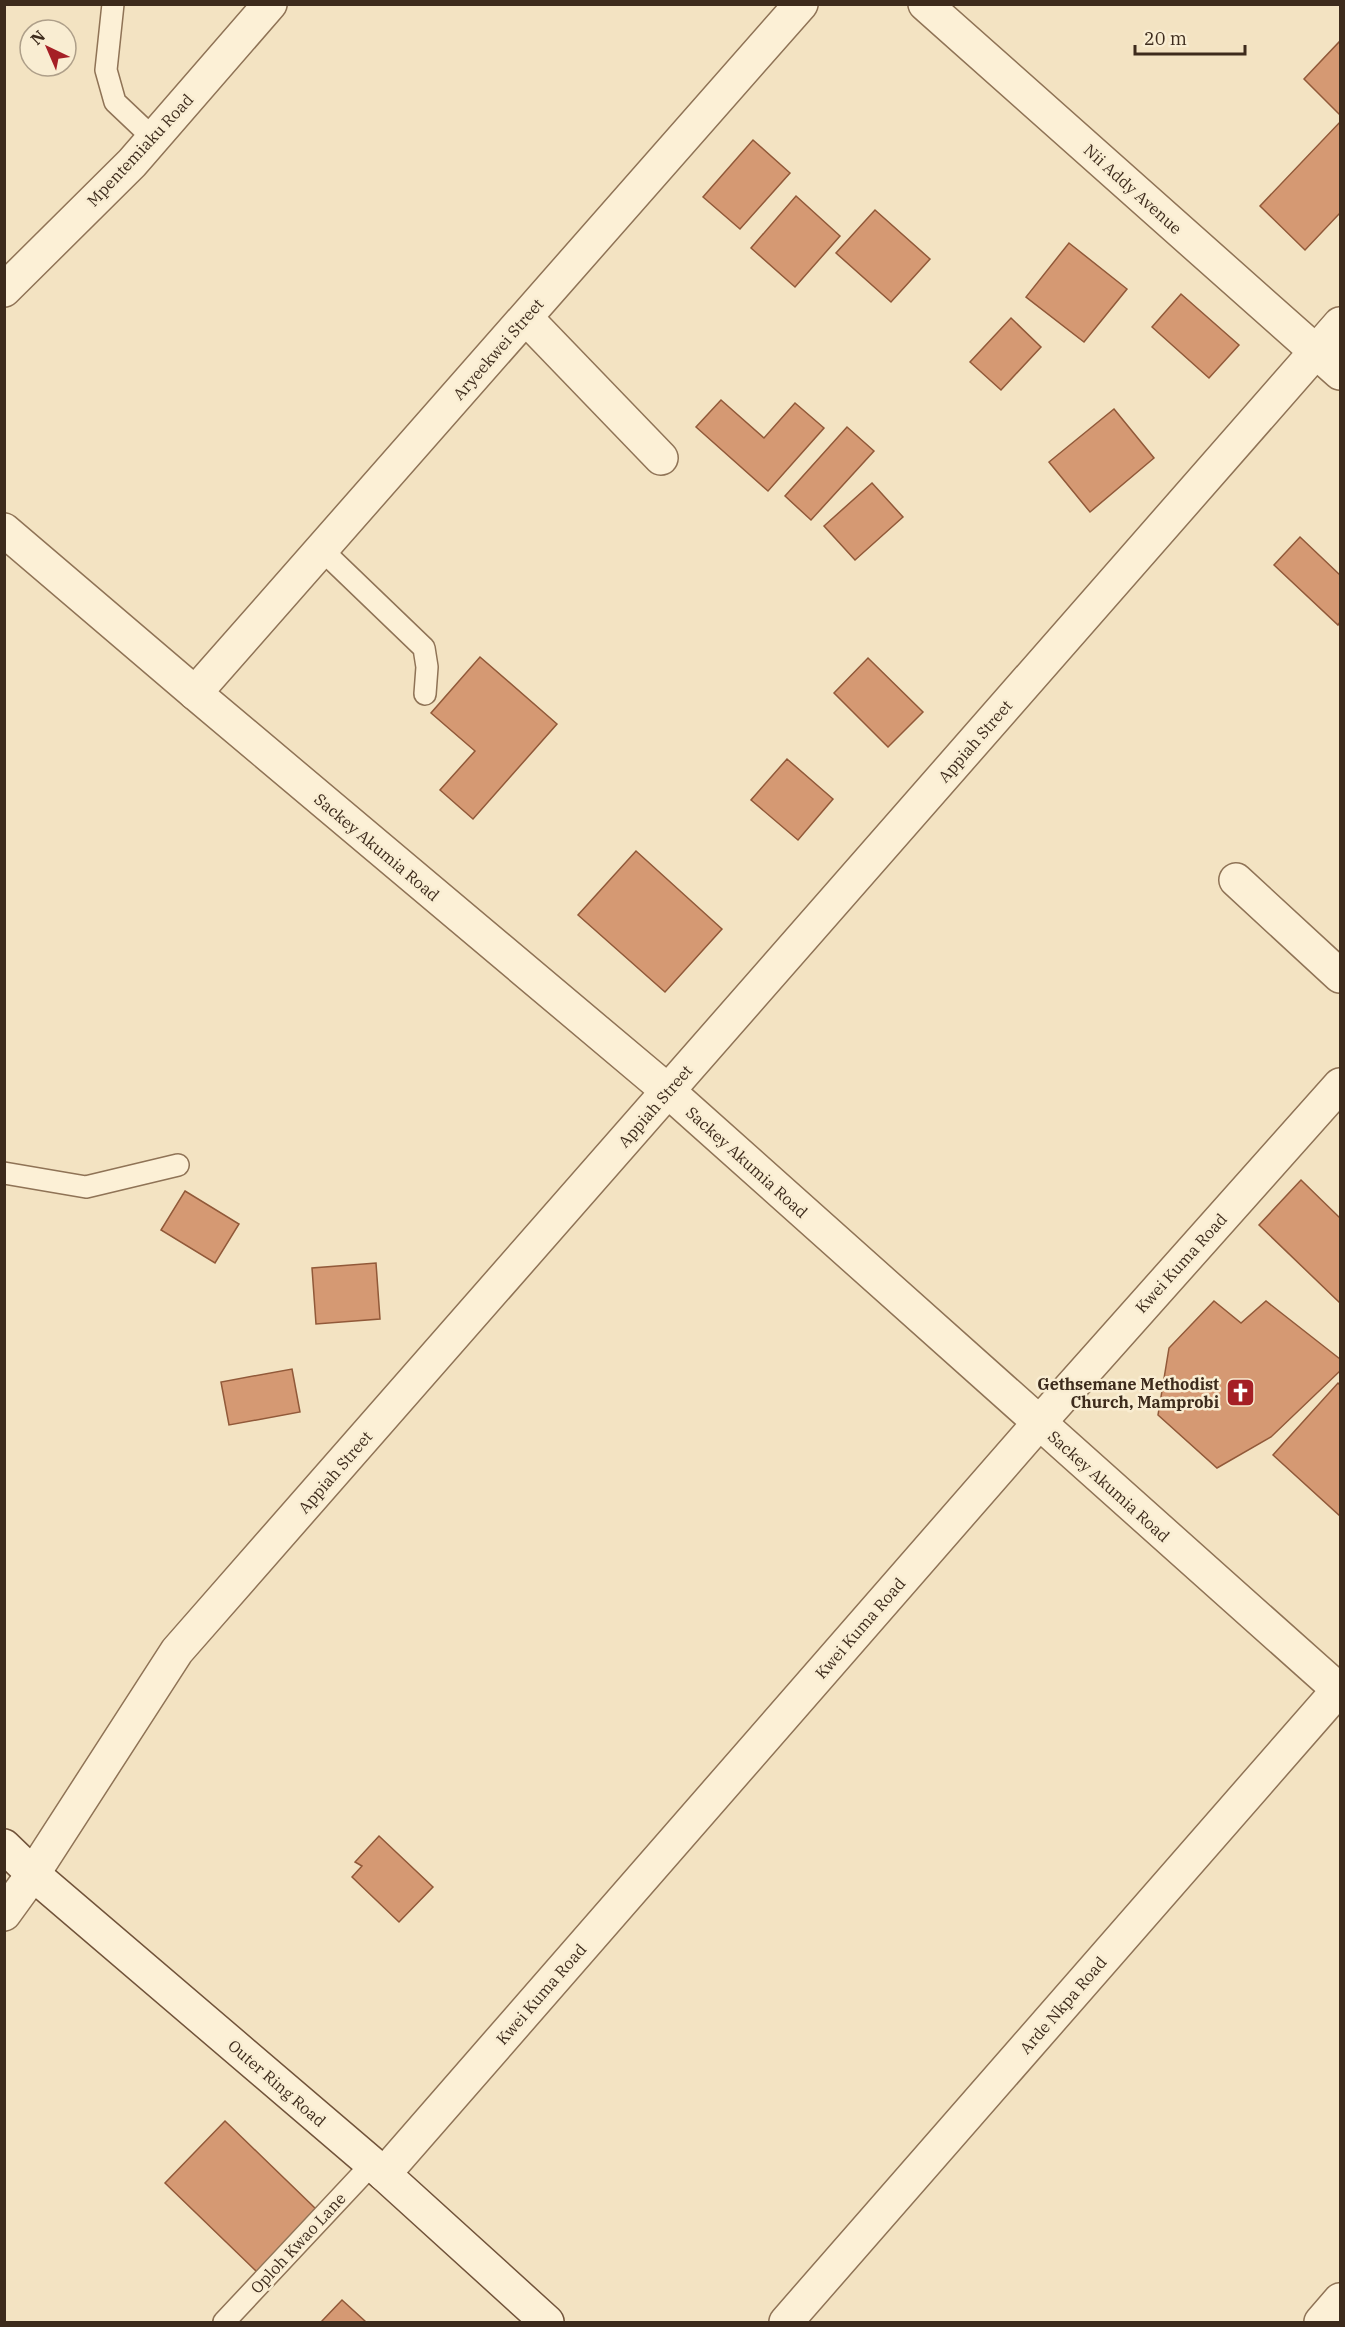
<svg xmlns="http://www.w3.org/2000/svg" width="1345" height="2327" viewBox="0 0 1345 2327" font-family="'IBM Plex Serif',serif">
  <rect width="100%" height="100%" fill="#f3e3c2"/>
  <g fill="#d59973" stroke="#915939" stroke-width="1.5">
    <polygon points="1340,41 1340,115 1304,79"/>
    <polygon points="1340,122 1340,213 1305,250 1260,206"/>
    <polygon points="753,140 790,173 740,229 703,197"/>
    <polygon points="796,196 840,236 795,287 751,248"/>
    <polygon points="875,210 930,259 891,302 836,253"/>
    <polygon points="1069,243 1127,289 1084,342 1026,297"/>
    <polygon points="1181,294 1239,345 1209,378 1152,327"/>
    <polygon points="1011,318 1041,347 1001,390 970,362"/>
    <polygon points="721,400 764,438 795,403 824,428 768,491 696,427"/>
    <polygon points="1114,409 1154,458 1090,512 1049,462"/>
    <polygon points="847,427 874,451 811,520 785,496"/>
    <polygon points="872,483 903,517 855,560 824,526"/>
    <polygon points="1300,537 1340,575 1340,622 1338,625 1274,565"/>
    <polygon points="480,657 557,724 473,819 440,790 475,751 431,713"/>
    <polygon points="868,658 923,712 888,747 834,693"/>
    <polygon points="787,759 833,799 798,840 751,800"/>
    <polygon points="636,851 722,929 665,992 578,915"/>
    <polygon points="1301,1180 1340,1218 1340,1303 1259,1225"/>
    <polygon points="185,1191 239,1224 215,1263 161,1230"/>
    <polygon points="376,1263 380,1319 316,1324 312,1268"/>
    <polygon points="1214,1301 1241,1323 1266,1301 1340,1359 1340,1371 1271,1437 1217,1468 1158,1415 1169,1348"/>
    <polygon points="292,1369 300,1412 229,1425 221,1382"/>
    <polygon points="1338,1383 1340,1385 1340,1516 1273,1455"/>
    <polygon points="379,1836 433,1887 399,1922 352,1877 362,1866 355,1862"/>
    <polygon points="225,2121 317,2210 257,2272 165,2183"/>
    <polygon points="342,2300 366,2322 321,2322"/>
  </g>
  <g fill="none" stroke-linecap="round" stroke-linejoin="round">
    <defs>
      <g id="lane">
        <polyline points="113,4 106,70 115,102 153,138"/>
        <polyline points="321,549 424,648 427,667 425,694"/>
        <polyline points="4,1173 86,1187 178,1165"/>
        <polyline points="224,2322 372,2164"/>
      </g>
      <g id="street">
        <polyline points="925,4 1340,373"/>
        <polyline points="4,290 132,163 270,4"/>
        <polyline points="526,318 661,458"/>
        <polyline points="4,530 195,693 668,1091 1340,1691"/>
        <polyline points="195,693 801,4"/>
        <polyline points="1236,880 1340,976"/>
        <polyline points="4,1914 33,1874 177,1651 1340,324"/>
        <polyline points="384,2174 1039,1423 1340,1085"/>
        <polyline points="786,2322 1340,1688"/>
        <polyline points="1321,2322 1340,2300"/>
      </g>
      <polyline id="secondary" points="4,1846 33,1874 384,2174 547,2322"/>
    </defs>
    <use href="#lane" stroke="#8f7356" stroke-width="24"/>
    <use href="#street" stroke="#8f7356" stroke-width="36"/>
    <use href="#secondary" stroke="#71533a" stroke-width="36"/>
    <use href="#lane" stroke="#fcf0d6" stroke-width="21"/>
    <use href="#street" stroke="#fcf0d6" stroke-width="33"/>
    <use href="#secondary" stroke="#fcf0d6" stroke-width="33"/>
  </g>
  <defs>
    <symbol id="church-square" viewBox="-11 -11 22 22"><rect x="-9" y="-9" width="18" height="18" rx="4" fill="#a51f25" stroke="#f9edd2"/><path d="M-1.2-6h2.4v3.5h3.3v2.4h-3.3V6h-2.4V-.1h-3.3v-2.4h3.3Z" fill="#fff"/></symbol>
  </defs>
  <g fill-rule="evenodd">
    <use href="#church-square" x="1224" y="1376" width="33" height="33"/>
  </g>
  <g text-anchor="middle" stroke-width="5" stroke-linejoin="round" paint-order="stroke">
    <g font-size="16" fill="#3d2b1c" stroke="#f9edd2">
      <text transform="translate(140 150) rotate(-47)" y="6">Mpentemiaku Road</text>
      <text transform="translate(1133 189) rotate(42)" y="6">Nii Addy Avenue</text>
      <text transform="translate(498 349) rotate(-49)" y="6">Aryeekwei Street</text>
      <text transform="translate(975 741) rotate(-49)" y="6">Appiah Street</text>
      <text transform="translate(377 847) rotate(40)" y="6">Sackey Akumia Road</text>
      <text transform="translate(655 1106) rotate(-49)" y="6">Appiah Street</text>
      <text transform="translate(747 1162) rotate(42)" y="6">Sackey Akumia Road</text>
      <text transform="translate(1181 1263) rotate(-48)" y="6">Kwei Kuma Road</text>
      <text transform="translate(335 1472) rotate(-49)" y="6">Appiah Street</text>
      <text transform="translate(1109 1486) rotate(42)" y="6">Sackey Akumia Road</text>
      <text transform="translate(860 1628) rotate(-49)" y="6">Kwei Kuma Road</text>
      <text transform="translate(541 1994) rotate(-49)" y="6">Kwei Kuma Road</text>
      <text transform="translate(1063 2005) rotate(-49)" y="6">Arde Nkpa Road</text>
      <text transform="translate(277 2083) rotate(41)" y="6">Outer Ring Road</text>
      <text transform="translate(298 2243) rotate(-47)" y="6">Oploh Kwao Lane</text>
    </g>
    <g font-size="16" font-weight="bold" fill="#3d2b1c" stroke="#f9edd2" text-anchor="end">
      <text x="1219" y="1390">Gethsemane Methodist<tspan x="1219" dy="18">Church, Mamprobi</tspan></text>
    </g>
  </g>
  <rect width="1345" height="2327" fill="none" stroke="#3d2b1c" stroke-width="12"/>
  <g transform="translate(48 48) rotate(316)"><circle r="28" fill="#f9edd2" stroke="#ae9f89" stroke-width="1.5"/>
  <path d="M0-4.5L10 22L0 15L-10 22Z" fill="#a51f25"/>
  <text y="-9" font-size="16" font-weight="bold" text-anchor="middle" fill="#3d2b1c">N</text>
  </g>
  <path d="M1135 45v9h110v-9" fill="none" stroke="#3d2b1c" stroke-width="3"/>
  <text x="1144" y="45" font-size="18" fill="#3d2b1c" stroke="#f9edd2" stroke-width="4.5" paint-order="stroke">20 m</text>
</svg>
